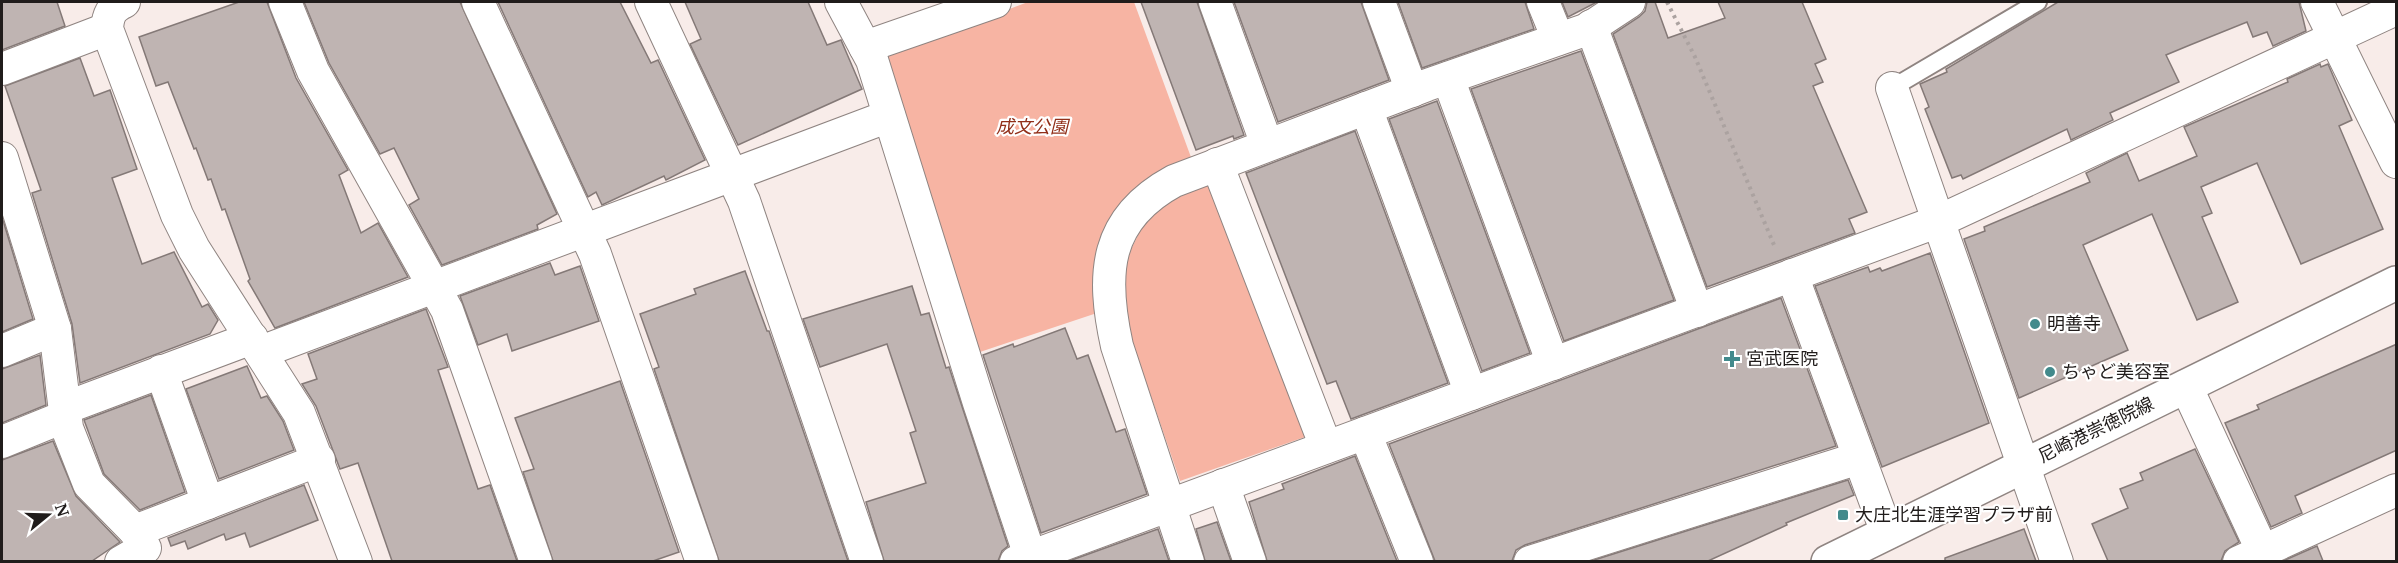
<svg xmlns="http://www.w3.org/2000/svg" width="2398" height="563" viewBox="0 0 2398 563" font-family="'Noto Serif','Noto Sans JP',serif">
  <rect width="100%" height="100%" fill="#f8ece9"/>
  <g fill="#f7b4a3">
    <polygon points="1028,2 1134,2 1192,160 1153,176 1097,313 977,353 884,56"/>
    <polygon points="1208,185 1218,194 1306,430 1305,437 1180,481 1131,338 1123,302 1123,279 1127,258 1149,212 1162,202"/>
  </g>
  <g fill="#bfb4b2" stroke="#847977" stroke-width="1.5">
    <polygon points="2,2 57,2 65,26 2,50"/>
    <polygon points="239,2 267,2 296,78 348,170 339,175 361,233 378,223 408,277 275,328 248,281 250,279 225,209 222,210 211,179 208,180 196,148 194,149 168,82 156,86 139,37"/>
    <polygon points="304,2 460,2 557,214 537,225 538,229 442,265 409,205 419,199 394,148 380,154 329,63"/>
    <polygon points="498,2 620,2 651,63 658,60 705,160 666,180 664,176 602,205 596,192 588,197"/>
    <polygon points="685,2 808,2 827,45 841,40 862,89 738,145 690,44 701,39"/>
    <polygon points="1141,2 1197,2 1244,135 1234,139 1233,136 1196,150"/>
    <polygon points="1234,2 1361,2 1389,80 1278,122"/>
    <polygon points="1398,2 1525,2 1534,29 1422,68"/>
    <polygon points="1562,2 1597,2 1568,17"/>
    <polygon points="1647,2 1655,2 1668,38 1725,18 1718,2 1802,2 1826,59 1815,64 1823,82 1813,86 1867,212 1849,219 1855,233 1707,287 1613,34 1639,17 1645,11"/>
    <polygon points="2058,2 2299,2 2306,31 2273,46 2267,32 2253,37 2247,22 2190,45 2166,55 2179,82 2110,113 2113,120 2071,140 2067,129 1963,179 1961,175 1952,178 1925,109 1929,107 1920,84 1947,72 1946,69"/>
    <polygon points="1581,51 1674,300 1564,341 1471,89"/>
    <polygon points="80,58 94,96 110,90 137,169 112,178 142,264 174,252 202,307 208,304 218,320 210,334 80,383 72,324 32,193 41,190 5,86"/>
    <polygon points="2320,64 2321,67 2328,64 2352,120 2339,126 2383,229 2301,264 2257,163 2201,187 2212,213 2202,217 2238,302 2197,320 2152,214 2123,227 2083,245 2128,350 2019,398 1964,239 1985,231 1984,227 2090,182 2086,173 2127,153 2139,181 2197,156 2184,127 2288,82 2287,79"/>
    <polygon points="1437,101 1530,353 1482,371 1389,119"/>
    <polygon points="1355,131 1448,383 1351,419 1336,381 1327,384 1246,173"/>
    <polygon points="2,217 33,319 2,332"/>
    <polygon points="1930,253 1989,423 1882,467 1815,286 1868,267 1870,272 1880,268 1882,271"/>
    <polygon points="550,263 555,275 580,266 599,321 512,351 507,334 478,345 460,296"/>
    <polygon points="745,271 767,331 769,331 848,561 719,561 654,369 659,367 640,314 696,294 694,289"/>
    <polygon points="912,286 921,315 929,313 946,368 949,367 1008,546 1002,551 998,561 884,561 866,502 926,483 910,433 916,431 887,344 820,367 803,319"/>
    <polygon points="1781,298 1836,446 1525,545 1516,550 1512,561 1435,561 1389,444"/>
    <polygon points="426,309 448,367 438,370 478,489 490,485 517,561 392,561 358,463 340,469 316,406 302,384 317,379 308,354"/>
    <polygon points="1065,328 1077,359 1088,355 1116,432 1125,429 1147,494 1041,533 983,355 1013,344 1014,347"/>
    <polygon points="2397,344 2397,450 2295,496 2302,513 2271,527 2225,423 2259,409 2257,405"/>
    <polygon points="40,355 46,405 2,423 2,369"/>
    <polygon points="247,366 261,398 267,396 283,421 294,450 219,479 186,389"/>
    <polygon points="620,381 679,552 653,561 553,561 523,472 534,469 515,418"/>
    <polygon points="151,395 185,492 140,510 104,474 84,420"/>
    <polygon points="53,441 76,496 120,542 92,561 2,561 2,460"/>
    <polygon points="2195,449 2239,542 2225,551 2221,561 2108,561 2092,524 2128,508 2120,489 2143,480 2140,473"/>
    <polygon points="1355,456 1397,561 1267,561 1249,502 1284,489 1282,484"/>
    <polygon points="1848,480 1854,495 1786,523 1787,525 1708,561 1591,561"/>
    <polygon points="304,485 318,520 250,547 245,533 226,540 224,534 188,549 185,541 171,546 168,538"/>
    <polygon points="1217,522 1231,561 1205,561 1196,529"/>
    <polygon points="1158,529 1169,561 1069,561"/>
    <polygon points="2024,529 2036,561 1945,561 1945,558"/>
    <polygon points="2317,546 2323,561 2283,561"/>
  </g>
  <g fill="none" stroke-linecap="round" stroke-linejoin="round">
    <defs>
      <polyline id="service" points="1892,88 2038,2"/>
      <g id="minor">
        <path d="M124,2c-13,6 -16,13 -17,27l70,186 17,34 105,164 57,149"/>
        <polyline points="285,2 313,71 447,310 536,562"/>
        <polyline points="478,2 595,254 702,562"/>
        <polyline points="651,2 744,201 867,562"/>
        <polyline points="841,2 872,60 979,403 1030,556"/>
        <polyline points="1215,2 1267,145"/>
        <polyline points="1379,2 1412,91"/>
        <polyline points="1543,2 1558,39"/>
        <polyline points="2317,2 2396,162"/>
        <polyline points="1591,26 1697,311"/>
        <polyline points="865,47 995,2"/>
        <polyline points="2,69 107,29"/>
        <polyline points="1448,78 1553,364"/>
        <polyline points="1892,88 2057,562"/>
        <polyline points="1366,108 1471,394"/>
        <polyline points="2,158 55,329 67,428 89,484 135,531 145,548 121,562"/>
        <polyline points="1217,164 1326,447"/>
        <polyline points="1792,275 1887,533"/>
        <polyline points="2,351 55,329"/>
        <polyline points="261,352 889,116"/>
        <polyline points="161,371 208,503"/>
        <polyline points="2186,386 2262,550"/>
        <polyline points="65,408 252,338"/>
        <polyline points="1365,433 1417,562"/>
        <polyline points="2,442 66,416"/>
        <polyline points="1223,485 1250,562"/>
        <polyline points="135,531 319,460"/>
        <polyline points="1016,562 1939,221 2396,9"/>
        <path d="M1188,562l-71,-216c-16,-72 -13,-127 57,-165l253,-96 161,-56 41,-27"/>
        <polyline points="1530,562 1859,458"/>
        <polyline points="2239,562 2396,490"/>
      </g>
      <polyline id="secondary" points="1828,562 2396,283"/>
    </defs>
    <use href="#service" stroke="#8f8481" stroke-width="20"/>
    <use href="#minor" stroke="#8f8481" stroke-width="34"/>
    <use href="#secondary" stroke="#8f8481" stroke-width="36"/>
    <polyline stroke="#aba2a0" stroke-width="4" stroke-dasharray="3 4.5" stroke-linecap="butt" points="1667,2 1695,57 1774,245"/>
    <use href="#service" stroke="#fff" stroke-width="16"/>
    <use href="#minor" stroke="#fff" stroke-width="32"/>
    <use href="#secondary" stroke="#fff" stroke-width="33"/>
  </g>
  <g fill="#428a8c" stroke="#fff" stroke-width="2">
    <circle cx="2035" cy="324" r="6"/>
    <path d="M1729 350h6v6h6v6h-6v6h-6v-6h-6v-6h6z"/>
    <circle cx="2050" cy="372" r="6"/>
    <rect x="1837" y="509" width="12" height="12" rx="3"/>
  </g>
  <g text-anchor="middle" stroke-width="4.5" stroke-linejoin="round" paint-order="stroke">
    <g font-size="18" font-style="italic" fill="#912f19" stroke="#fff">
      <text x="1032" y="133">成文公園</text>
    </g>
    <g font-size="18" fill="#201c1b" stroke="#fff" text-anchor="start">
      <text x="2047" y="330">明善寺</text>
      <text x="1746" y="365">宮武医院</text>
      <text x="2062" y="378">ちゃど美容室</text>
      <text x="1855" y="521">大庄北生涯学習プラザ前</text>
    </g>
    <g font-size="18" fill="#201c1b" stroke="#fff">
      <text transform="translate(2096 430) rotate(-26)" y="6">尼崎港崇徳院線</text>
    </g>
  </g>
  <rect width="2398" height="563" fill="none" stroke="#201c1b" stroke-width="6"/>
  <g transform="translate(48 515) rotate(71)" stroke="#ffffff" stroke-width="4.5" paint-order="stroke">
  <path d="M0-4.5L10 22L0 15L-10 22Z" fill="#201c1b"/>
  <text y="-9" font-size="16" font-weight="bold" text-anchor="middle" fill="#201c1b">N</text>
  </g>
</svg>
